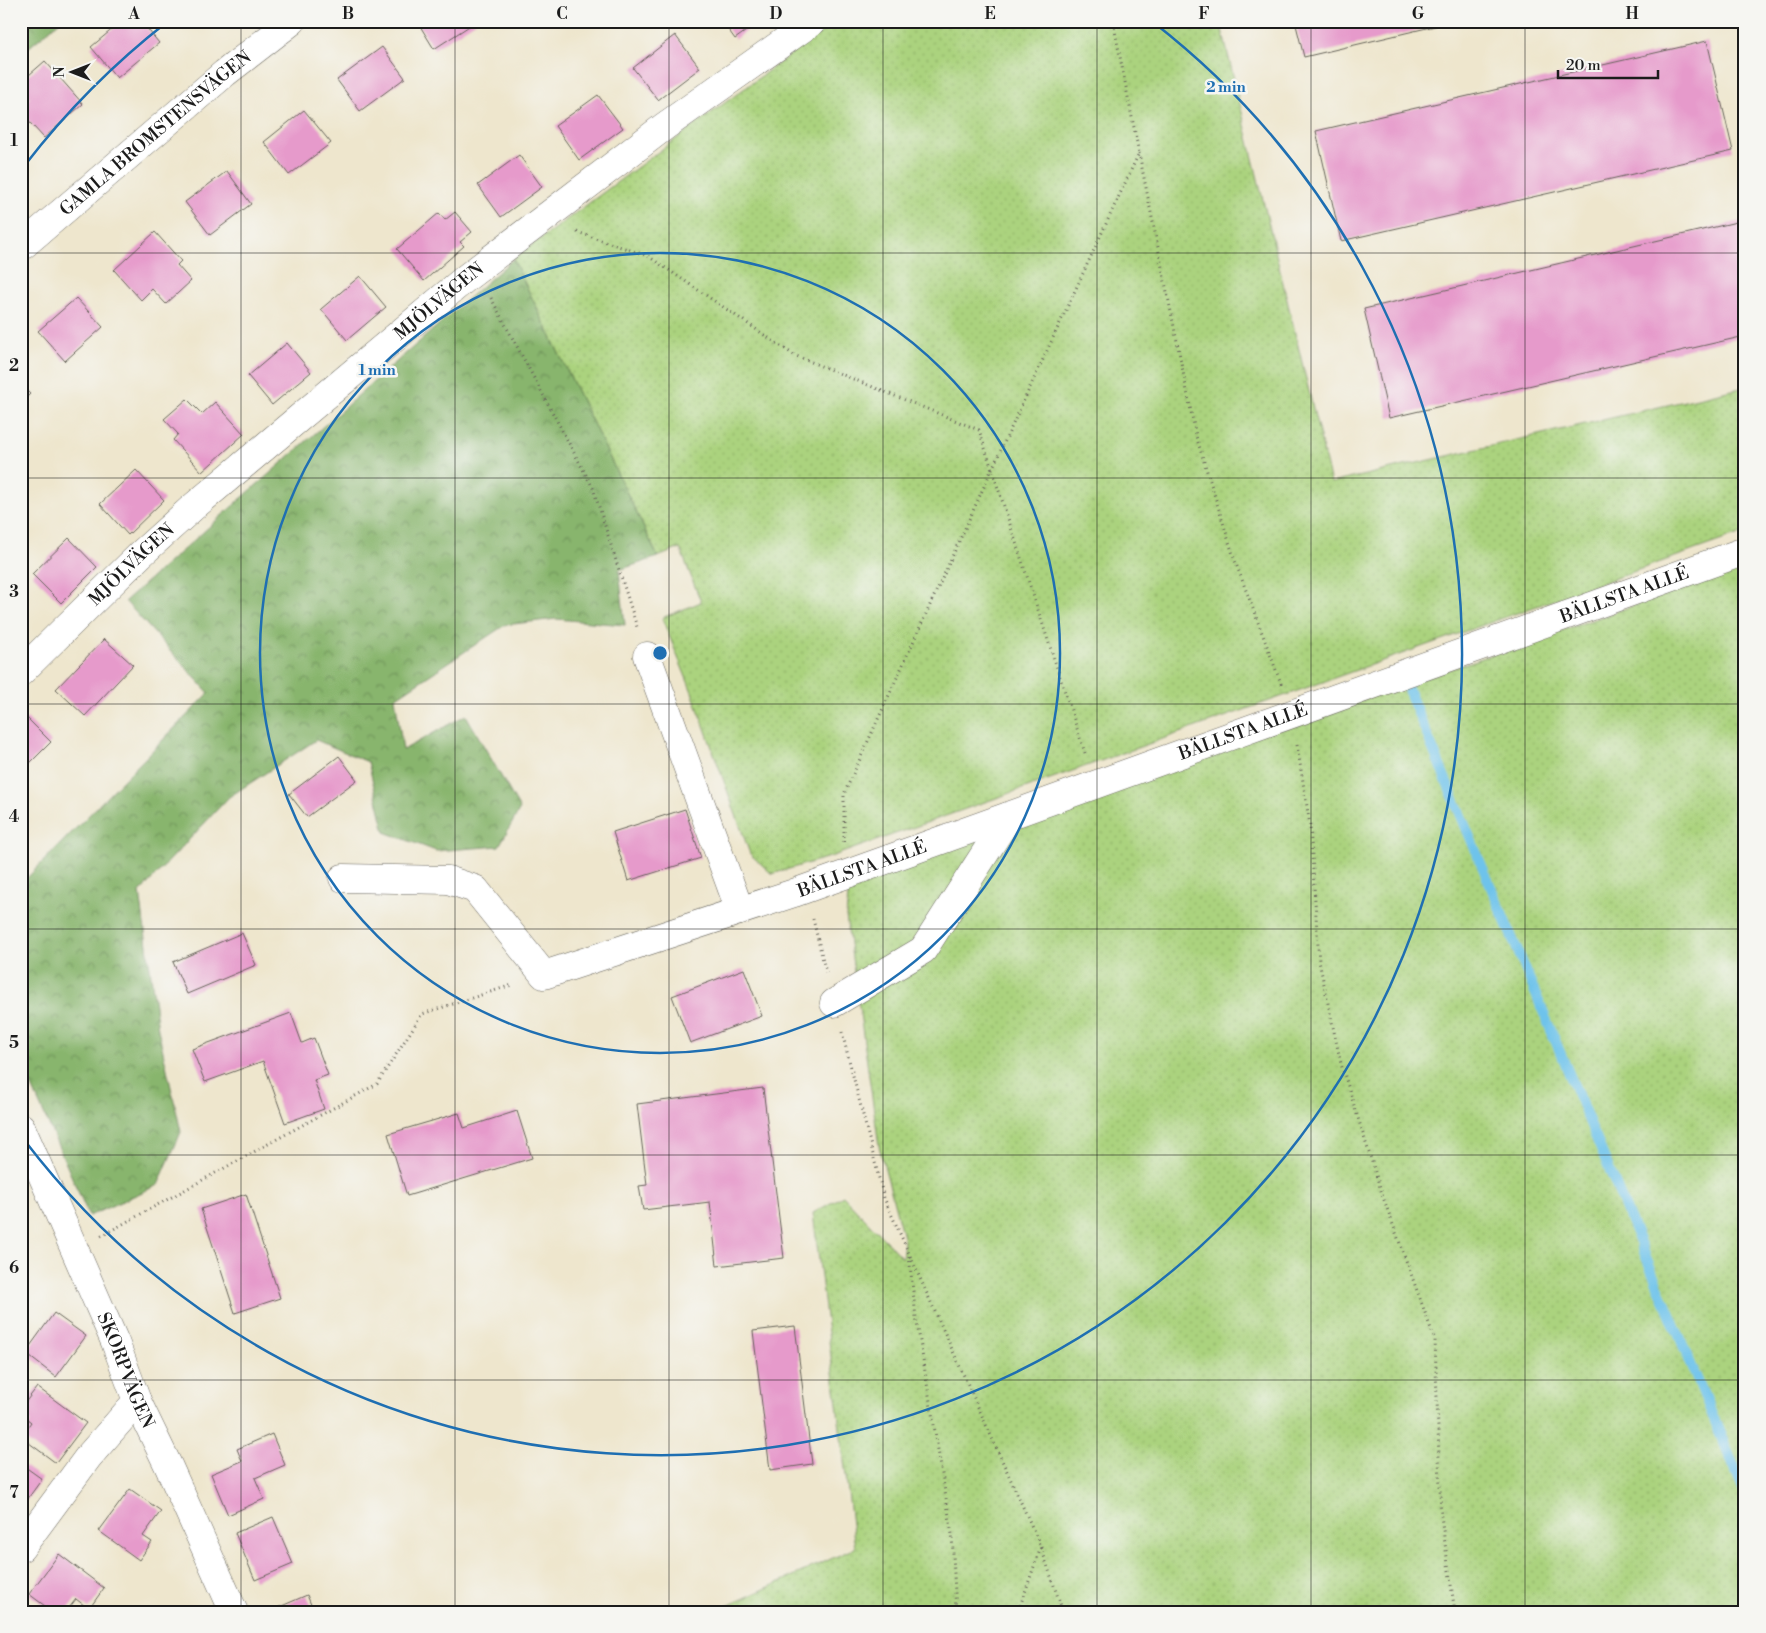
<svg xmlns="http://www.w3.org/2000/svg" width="1766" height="1633" viewBox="0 0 1766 1633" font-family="'Libre Bodoni',serif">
  <defs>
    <pattern id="grass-dots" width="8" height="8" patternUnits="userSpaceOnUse" patternTransform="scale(1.25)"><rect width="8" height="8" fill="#abd37e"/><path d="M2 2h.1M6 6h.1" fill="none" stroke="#93b56c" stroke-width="1.8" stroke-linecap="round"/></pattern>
    <pattern id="forest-crowns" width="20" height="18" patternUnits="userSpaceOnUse" patternTransform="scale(1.25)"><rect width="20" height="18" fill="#88b56d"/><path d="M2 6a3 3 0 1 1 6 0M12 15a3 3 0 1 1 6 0" fill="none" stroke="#6e9259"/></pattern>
  </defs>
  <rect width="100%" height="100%" fill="#f6f6f2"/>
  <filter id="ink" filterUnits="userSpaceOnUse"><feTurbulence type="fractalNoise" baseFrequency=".02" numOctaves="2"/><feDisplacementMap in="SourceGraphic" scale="10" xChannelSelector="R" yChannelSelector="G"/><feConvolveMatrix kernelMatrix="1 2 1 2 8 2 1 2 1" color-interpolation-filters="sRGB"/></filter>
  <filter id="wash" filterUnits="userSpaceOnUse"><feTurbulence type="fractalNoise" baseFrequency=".0096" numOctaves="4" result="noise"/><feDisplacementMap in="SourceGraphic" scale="20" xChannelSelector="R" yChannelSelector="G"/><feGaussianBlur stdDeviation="1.12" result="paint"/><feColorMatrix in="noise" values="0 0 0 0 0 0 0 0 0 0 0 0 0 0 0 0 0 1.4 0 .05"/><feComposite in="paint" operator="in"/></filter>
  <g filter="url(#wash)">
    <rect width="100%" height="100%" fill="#eee6cd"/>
    <g fill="url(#grass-dots)" stroke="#64784d">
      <polygon points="836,21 1220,21 1331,483 1745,387 1745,532 833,856 772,874 750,854 692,692 662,618 701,602 680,548 658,557 513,259"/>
      <polygon points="1745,567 1745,1612 714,1612 855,1548 813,1213 843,1196 902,1258 904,1241 879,1146 846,916 849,886 882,866"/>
    </g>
    <g fill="url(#forest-crowns)" stroke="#526844">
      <polygon points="21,21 60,21 21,54"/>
      <polygon points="513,259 658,557 619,570 625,625 556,619 505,625 395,698 403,750 466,715 520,809 499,846 436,851 385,832 368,762 316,740 229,797 140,892 158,1029 181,1132 158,1185 89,1216 21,1062 21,884 209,693 125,601"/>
    </g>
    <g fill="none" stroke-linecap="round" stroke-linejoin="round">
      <polyline stroke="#6ec3eb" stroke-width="10" points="1402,675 1745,1493"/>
    </g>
    <g id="blocks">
      <g fill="#e69acb">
        <polygon points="122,21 141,21 159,43 117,78 91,47"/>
        <polygon points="417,21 477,21 434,49"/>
        <polygon points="722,21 760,21 735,39"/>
        <polygon points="1295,21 1452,21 1452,22 1304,57"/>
        <polygon points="675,35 700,68 658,100 633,68"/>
        <polygon points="1707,41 1733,151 1341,241 1316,131"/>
        <polygon points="382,47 405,78 360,111 337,80"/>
        <polygon points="45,61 83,104 44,138 21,113 21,106 30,98 21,88 21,82"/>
        <polygon points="598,95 623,128 579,160 555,126"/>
        <polygon points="304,110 331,143 289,175 264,142"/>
        <polygon points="519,155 542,187 501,217 478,185"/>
        <polygon points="227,171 251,204 210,235 185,202"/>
        <polygon points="455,212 472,232 460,242 464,246 424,281 397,249 439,213 445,220"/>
        <polygon points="1745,220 1745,336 1389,418 1364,309"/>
        <polygon points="155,232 181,261 177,265 191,281 166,304 152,289 141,300 114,270"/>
        <polygon points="360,276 386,307 347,340 321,309"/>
        <polygon points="76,298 103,327 65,361 38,331"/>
        <polygon points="287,343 311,372 272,405 248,376"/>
        <polygon points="21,385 30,394 21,403"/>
        <polygon points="187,399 202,414 215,402 244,434 202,472 173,440 178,434 164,419"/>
        <polygon points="136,470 164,500 128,535 100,504"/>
        <polygon points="69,538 97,567 61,603 32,574"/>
        <polygon points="104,639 133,665 85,716 56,689"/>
        <polygon points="27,718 51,742 22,771 21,724"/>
        <polygon points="339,756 357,780 307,817 289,794"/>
        <polygon points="685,809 701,858 628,881 613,832"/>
        <polygon points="242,933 256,965 187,994 173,962"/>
        <polygon points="744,969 762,1016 690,1043 672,996"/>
        <polygon points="291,1013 302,1043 314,1038 328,1075 314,1080 324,1109 285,1123 263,1061 205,1082 192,1049"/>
        <polygon points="763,1088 784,1258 717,1266 710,1202 643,1210 639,1186 647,1185 637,1104"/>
        <polygon points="517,1111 532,1158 407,1196 388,1134 459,1113 464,1128"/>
        <polygon points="246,1194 280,1298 235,1313 201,1209"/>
        <polygon points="54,1313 86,1336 56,1377 25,1353"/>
        <polygon points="795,1326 812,1464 770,1470 753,1331"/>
        <polygon points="37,1387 86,1423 56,1463 21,1437 31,1422 21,1414 21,1408"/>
        <polygon points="272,1434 285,1465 255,1478 264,1499 228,1515 211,1474 242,1461 237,1449"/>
        <polygon points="21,1464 42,1479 21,1508"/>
        <polygon points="130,1489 161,1511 143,1536 152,1542 139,1560 99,1531"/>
        <polygon points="273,1517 293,1564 255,1580 235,1533"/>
        <polygon points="59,1554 104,1588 89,1609 76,1599 66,1612 53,1612 29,1594"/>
        <polygon points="307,1595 314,1612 268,1612"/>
      </g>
    </g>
  </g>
  <g filter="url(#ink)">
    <use href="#blocks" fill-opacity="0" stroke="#66635a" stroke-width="1"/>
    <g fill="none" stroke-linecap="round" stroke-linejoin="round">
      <defs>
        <g id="minor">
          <path id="s1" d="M21,247l204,-174 67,-52"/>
          <polyline points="647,656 740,911"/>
          <path id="s2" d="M21,672l120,-118 51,-46 274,-230 199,-152 148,-105"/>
          <path id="s3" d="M343,878l105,2 27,9 69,86 250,-82 951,-342"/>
          <polyline points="834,1003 923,950 1009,816"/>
          <path id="s4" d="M21,1127l94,215 22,59 31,64 66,147"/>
          <polyline points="21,1548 89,1456 137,1401"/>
        </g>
      </defs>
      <use href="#minor" stroke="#66635a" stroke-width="29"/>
      <g stroke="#66635a" stroke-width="3" stroke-dasharray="1 4" stroke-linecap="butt">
        <polyline points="1139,153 1196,436 1235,561 1282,686"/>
        <polyline points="577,232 648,256 794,355 979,430 1086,756"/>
        <polyline points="491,298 593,488 637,627"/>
        <polyline points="1297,745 1310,825 1319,961 1341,1064 1383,1197 1435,1340 1441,1516 1455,1612"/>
        <polyline points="844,842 844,794 992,469 1139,153 1113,21"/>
        <polyline points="813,919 826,973"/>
        <polyline points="842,1032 884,1198 1041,1547 1018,1612"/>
        <polyline points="101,1236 377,1084 422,1014 512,985"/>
        <polyline points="909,1256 916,1317 952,1534 956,1612"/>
        <polyline points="1041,1547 1063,1612"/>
      </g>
      <use href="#minor" stroke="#fff" stroke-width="28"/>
    </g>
  </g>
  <path fill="none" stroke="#1c1c1c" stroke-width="1" stroke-opacity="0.55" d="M241,21v1591M455,21v1591M669,21v1591M883,21v1591M1097,21v1591M1311,21v1591M1525,21v1591M21,253h1724M21,478h1724M21,704h1724M21,929h1724M21,1155h1724M21,1380h1724"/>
  <g fill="none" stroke="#1f6fb2" stroke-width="2.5">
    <circle cx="660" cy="653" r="400"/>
    <path d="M25 165A801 801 0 0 1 167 22M1153 22A801 801 0 1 1 25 1141"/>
  </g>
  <g text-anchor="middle" stroke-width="5" stroke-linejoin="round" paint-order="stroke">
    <g font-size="18" fill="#1c1c1c" stroke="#f6f6f2">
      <text dy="6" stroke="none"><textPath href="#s1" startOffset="176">GAMLA BROMSTENSVÄGEN</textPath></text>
      <text dy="6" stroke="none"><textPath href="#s2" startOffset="559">MJÖLVÄGEN</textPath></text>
      <text dy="6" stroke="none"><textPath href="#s2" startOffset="154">MJÖLVÄGEN</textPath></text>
      <text dy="6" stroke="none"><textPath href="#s3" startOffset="1389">BÄLLSTA ALLÉ</textPath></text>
      <text dy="6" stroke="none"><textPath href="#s3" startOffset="984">BÄLLSTA ALLÉ</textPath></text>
      <text dy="6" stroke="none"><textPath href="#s3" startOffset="579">BÄLLSTA ALLÉ</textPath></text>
      <text dy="6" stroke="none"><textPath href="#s4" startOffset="265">SKORPVÄGEN</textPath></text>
    </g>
  </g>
  <circle cx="660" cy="653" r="8" fill="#1f6fb2" stroke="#f6f6f2" stroke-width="2.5"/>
  <g font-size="15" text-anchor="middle" font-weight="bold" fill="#1f6fb2" stroke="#f6f6f2" stroke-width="5" stroke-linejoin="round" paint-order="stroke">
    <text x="1226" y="92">2 min</text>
    <text x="377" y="375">1 min</text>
  </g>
  <rect width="1766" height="1633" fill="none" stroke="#f6f6f2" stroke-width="55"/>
  <g transform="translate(72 72) rotate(270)" stroke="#f6f6f2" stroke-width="4" paint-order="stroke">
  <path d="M0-4L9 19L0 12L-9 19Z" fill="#1c1c1c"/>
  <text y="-8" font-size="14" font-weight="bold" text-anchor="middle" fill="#1c1c1c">N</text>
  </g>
  <path d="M1558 70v8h100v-8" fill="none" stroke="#1c1c1c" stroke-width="2.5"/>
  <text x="1566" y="70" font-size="15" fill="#1c1c1c" stroke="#f6f6f2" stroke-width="4" paint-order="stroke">20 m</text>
  <rect x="28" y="28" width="1710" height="1578" fill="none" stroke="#1c1c1c" stroke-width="2"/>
  <g font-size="16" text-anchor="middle" font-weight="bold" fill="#1c1c1c">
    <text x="134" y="19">A</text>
    <text x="348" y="19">B</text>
    <text x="562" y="19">C</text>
    <text x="776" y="19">D</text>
    <text x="990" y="19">E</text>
    <text x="1204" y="19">F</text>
    <text x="1418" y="19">G</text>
    <text x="1632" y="19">H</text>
    <text x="14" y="146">1</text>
    <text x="14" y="371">2</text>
    <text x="14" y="597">3</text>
    <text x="14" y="822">4</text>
    <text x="14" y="1048">5</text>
    <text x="14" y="1273">6</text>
    <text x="14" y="1498">7</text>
  </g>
</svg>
